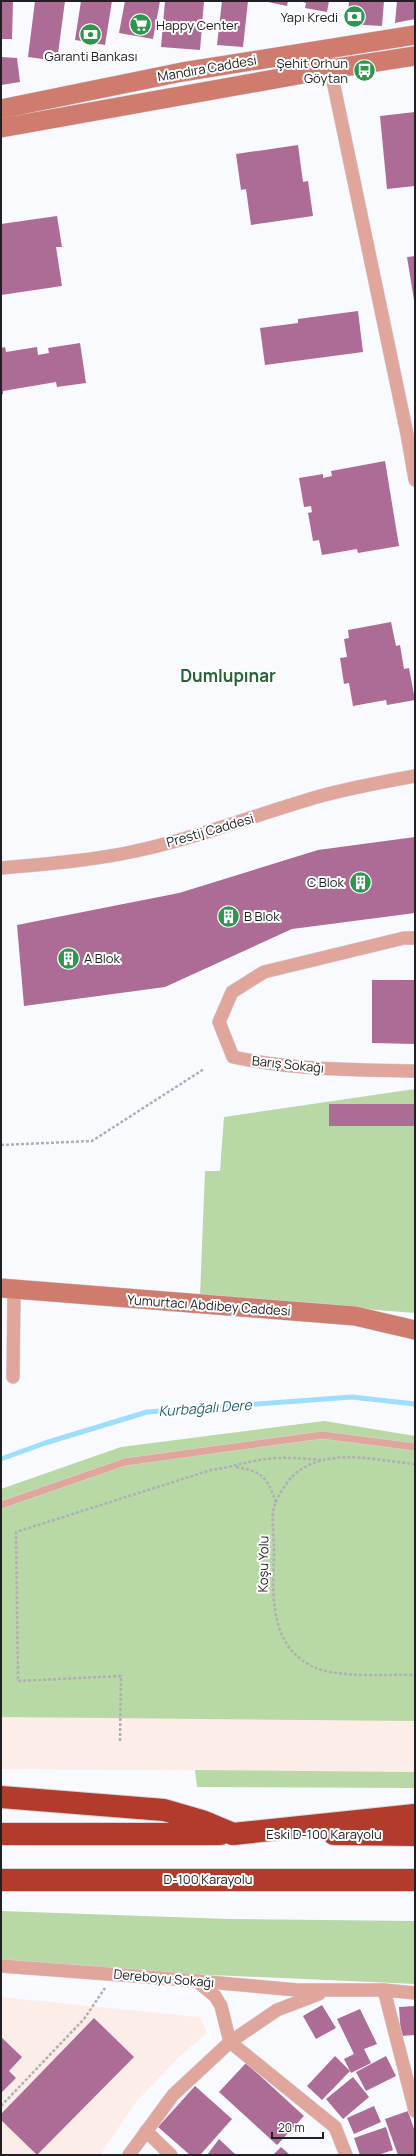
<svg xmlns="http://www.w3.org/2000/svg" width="416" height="2156" viewBox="0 0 416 2156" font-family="Manrope,sans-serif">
  <rect width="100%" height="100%" fill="#f9faff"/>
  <g fill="#fcede8">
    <polygon points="324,1421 415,1436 415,1772 1,1769 1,1489 121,1447"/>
    <polygon points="1,1997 200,2017 207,2033 180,2056 136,2102 100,2155 1,2155"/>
  </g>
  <g fill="#b8d8a6">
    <polygon points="415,1089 415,1313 200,1296 205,1171 220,1171 224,1117"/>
    <polygon points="324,1421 415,1436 415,1721 1,1717 1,1489 121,1447"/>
    <polygon points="195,1770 415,1772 415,1788 197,1787"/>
    <polygon points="1,1911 229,1919 415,1921 415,1984 190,1974 1,1960"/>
  </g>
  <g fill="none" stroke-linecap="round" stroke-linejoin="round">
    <polyline stroke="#9edefd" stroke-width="5" points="1,1459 45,1443 147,1412 352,1397 415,1404"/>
  </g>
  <g fill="#ac6c95">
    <polygon points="1,1 13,1 12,39 1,39"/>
    <polygon points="35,1 65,1 57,61 28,57"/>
    <polygon points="81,1 112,1 105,45 75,40"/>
    <polygon points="125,1 160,1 153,39 119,33"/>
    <polygon points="165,1 204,1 200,50 161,47"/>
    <polygon points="222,1 248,1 243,47 217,45"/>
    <polygon points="263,1 288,1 287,6"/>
    <polygon points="300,1 329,1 327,12 305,8 306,3"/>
    <polygon points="349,1 384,1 382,26 347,24"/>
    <polygon points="397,1 415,1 415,19 395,23"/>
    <polygon points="1,57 17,58 20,82 1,85"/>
    <polygon points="415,112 415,186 387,189 380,116"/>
    <polygon points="298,145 303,182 308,181 313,216 251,225 246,189 241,190 236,154"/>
    <polygon points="57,216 62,247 56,247 62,286 1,295 1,224"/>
    <polygon points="415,256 415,300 414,300 407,257"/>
    <polygon points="358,311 363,352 265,365 260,328 298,323 298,319"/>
    <polygon points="80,343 86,383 57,387 56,382 3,391 3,394 1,395 1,348 5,347 6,352 37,347 38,355 49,353 48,348"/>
    <polygon points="385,461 399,546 358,553 357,549 322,555 319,540 313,541 308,513 312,512 311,506 304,507 299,478 323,474 323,478 332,476 331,471"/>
    <polygon points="391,622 396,646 400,645 404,669 409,668 415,700 387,705 386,700 353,706 349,683 344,684 340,658 347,657 344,639 349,638 348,630"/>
    <polygon points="415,837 415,913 292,929 165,987 24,1006 17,925 179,893 318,850"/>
    <polygon points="372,980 415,980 415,1044 372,1043"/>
    <rect x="329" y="1104" width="86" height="22"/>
    <polygon points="322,2005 336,2028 316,2039 303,2016"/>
    <polygon points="415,2006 415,2035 401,2036 399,2007"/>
    <polygon points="360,2009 377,2044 364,2049 371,2063 351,2073 344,2059 354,2054 337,2019"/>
    <polygon points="94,2018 134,2057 37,2155 1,2120 1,2114"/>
    <polygon points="1,2037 22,2057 9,2071 16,2078 1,2093"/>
    <polygon points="335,2056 350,2071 322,2100 307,2086"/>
    <polygon points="386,2056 396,2076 366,2091 356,2072"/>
    <polygon points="246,2063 304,2116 277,2145 219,2092"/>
    <polygon points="353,2077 369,2097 343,2119 326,2099"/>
    <polygon points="195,2086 232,2119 200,2155 190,2155 158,2127"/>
    <polygon points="374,2106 381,2122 354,2134 347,2118"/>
    <polygon points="408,2111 415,2132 415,2155 398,2155 385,2119"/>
    <polygon points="386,2127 393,2150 378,2155 360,2155 354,2138"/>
    <polygon points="219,2139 236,2155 207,2155"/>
    <polygon points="281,2147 290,2155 273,2155"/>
  </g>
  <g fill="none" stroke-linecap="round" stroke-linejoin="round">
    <defs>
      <polyline id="lane" points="1,1505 125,1462 322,1435 415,1447"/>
      <g id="street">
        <polyline points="329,62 407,434 415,480"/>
        <path d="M1,868c43,-4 87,-7 130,-16 63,-13 124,-37 186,-55 32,-9 65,-15 98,-21"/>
        <path d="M415,938h-11l-140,34 -32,20 -13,30 14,35c60,13 121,13 182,14"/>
        <polyline points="13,1377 14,1290"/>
        <polyline points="1,1966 175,1979 297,1990 384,1990 415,1993"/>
        <polyline points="197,1981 215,1996 221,2006 230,2042 335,2127 346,2155"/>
        <polyline points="384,1990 415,2111"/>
        <polyline points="146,2131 171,2155"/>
        <polyline points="129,2155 173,2095 230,2042 277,2010 319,1994"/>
      </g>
      <g id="secondary">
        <polyline points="1,109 182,72 415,35"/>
        <polyline points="1,128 331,69 415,56"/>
        <polyline points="1,1288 355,1316 415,1330"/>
      </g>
      <g id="highway">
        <polyline points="1,1797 164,1810 202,1821 233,1834 415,1815"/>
        <polyline points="1,1834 220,1834"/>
        <polyline points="334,1834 415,1835"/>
        <polyline points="1,1880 415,1880"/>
      </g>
    </defs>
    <use href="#lane" stroke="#d6d7dc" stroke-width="8"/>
    <use href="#street" stroke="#d6d7dc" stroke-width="14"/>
    <use href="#secondary" stroke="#d6d7dc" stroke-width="20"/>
    <use href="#highway" stroke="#d6d7dc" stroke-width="24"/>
    <g stroke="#afb0b4" stroke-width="2.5" stroke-dasharray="3 2" stroke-linecap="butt">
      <polyline points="1,1145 92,1141 204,1069"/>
      <path d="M415,1464c-34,-3 -78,-15 -110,3 -14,7 -26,25 -31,40 -3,11 0,29 0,42 -1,43 -7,98 42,119 24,10 72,6 99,7"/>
      <path d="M236,1467c27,5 31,9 40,36"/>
      <path d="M120,1741l1,-65 -103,5 -2,-149 195,-62c16,-2 28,-6 43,-9 22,-5 45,-3 67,-1"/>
      <polyline points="1,2106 84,2019 105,1988"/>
    </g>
    <use href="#lane" stroke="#e0a69b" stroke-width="7"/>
    <use href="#street" stroke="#e0a69b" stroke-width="13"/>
    <use href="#secondary" stroke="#cf7b6d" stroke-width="19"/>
    <use href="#highway" stroke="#b23b2b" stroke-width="22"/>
  </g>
  <defs>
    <symbol id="bank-disc" viewBox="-11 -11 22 22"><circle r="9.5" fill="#2e974e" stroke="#fff"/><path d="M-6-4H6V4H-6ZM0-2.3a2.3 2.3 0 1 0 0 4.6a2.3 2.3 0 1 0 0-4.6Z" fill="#fff"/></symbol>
    <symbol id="supermarket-disc" viewBox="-11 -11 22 22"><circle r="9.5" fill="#2e974e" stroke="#fff"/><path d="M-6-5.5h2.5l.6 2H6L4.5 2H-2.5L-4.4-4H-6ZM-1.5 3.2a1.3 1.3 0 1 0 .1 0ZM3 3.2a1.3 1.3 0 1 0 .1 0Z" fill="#fff"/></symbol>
    <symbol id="bus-disc" viewBox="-11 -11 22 22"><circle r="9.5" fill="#2e974e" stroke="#fff"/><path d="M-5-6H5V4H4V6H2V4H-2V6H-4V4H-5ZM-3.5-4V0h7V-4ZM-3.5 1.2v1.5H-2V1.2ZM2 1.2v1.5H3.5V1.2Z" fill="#fff"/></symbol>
    <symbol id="building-disc" viewBox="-11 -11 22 22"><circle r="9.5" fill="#2e974e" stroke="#fff"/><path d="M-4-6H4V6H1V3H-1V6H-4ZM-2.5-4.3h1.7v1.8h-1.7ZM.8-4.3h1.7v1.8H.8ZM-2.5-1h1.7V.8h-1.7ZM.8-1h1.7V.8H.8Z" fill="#fff"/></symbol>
  </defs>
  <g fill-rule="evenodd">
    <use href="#bank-disc" x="342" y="4" width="25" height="25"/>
    <use href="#supermarket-disc" x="128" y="12" width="25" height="25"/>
    <use href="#bank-disc" x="78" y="22" width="25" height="25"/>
    <use href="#bus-disc" x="352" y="58" width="25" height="25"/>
    <use href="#building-disc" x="348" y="870" width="25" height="25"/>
    <use href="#building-disc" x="216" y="904" width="25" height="25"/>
    <use href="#building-disc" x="56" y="946" width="25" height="25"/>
  </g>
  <g text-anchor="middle" stroke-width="4" stroke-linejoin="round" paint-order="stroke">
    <g font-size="13" fill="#202023" stroke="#fff" text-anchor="end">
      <text x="338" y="22">Yapı Kredi</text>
      <text x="156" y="30" text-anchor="start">Happy Center</text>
      <text x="91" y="61" text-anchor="middle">Garanti Bankası</text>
      <text x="348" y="68">Şehit Orhun<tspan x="348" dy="15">Göytan</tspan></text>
      <text x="344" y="887">C Blok</text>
      <text x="244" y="921" text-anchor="start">B Blok</text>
      <text x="84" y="963" text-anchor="start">A Blok</text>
    </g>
    <g font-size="13" fill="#202023" stroke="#fff">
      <text transform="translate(207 68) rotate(-10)" y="5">Mandıra Caddesi</text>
      <text transform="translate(210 830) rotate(-16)" y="5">Prestij Caddesi</text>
      <text transform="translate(288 1064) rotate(6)" y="5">Barış Sokağı</text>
      <text transform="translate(209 1305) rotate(4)" y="5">Yumurtacı Abdibey Caddesi</text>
      <text transform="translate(263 1564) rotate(-89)" y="5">Koşu Yolu</text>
      <text x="324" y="1839">Eski D-100 Karayolu</text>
      <text x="208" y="1884">D-100 Karayolu</text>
      <text transform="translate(164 1978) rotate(5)" y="5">Dereboyu Sokağı</text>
    </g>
    <g font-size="14" font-style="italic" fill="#1c5d77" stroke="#fff">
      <text transform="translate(205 1408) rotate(-4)" y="5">Kurbağalı Dere</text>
    </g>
    <g font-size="17" font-weight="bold" fill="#246436" stroke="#fff">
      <text x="228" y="682">Dumlupınar</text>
    </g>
  </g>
  <rect width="416" height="2156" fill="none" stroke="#202023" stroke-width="4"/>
  <path d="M272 2132v6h51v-6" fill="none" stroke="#202023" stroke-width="2"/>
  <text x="278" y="2132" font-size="12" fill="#202023" stroke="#ffffff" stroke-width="3" paint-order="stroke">20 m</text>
</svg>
